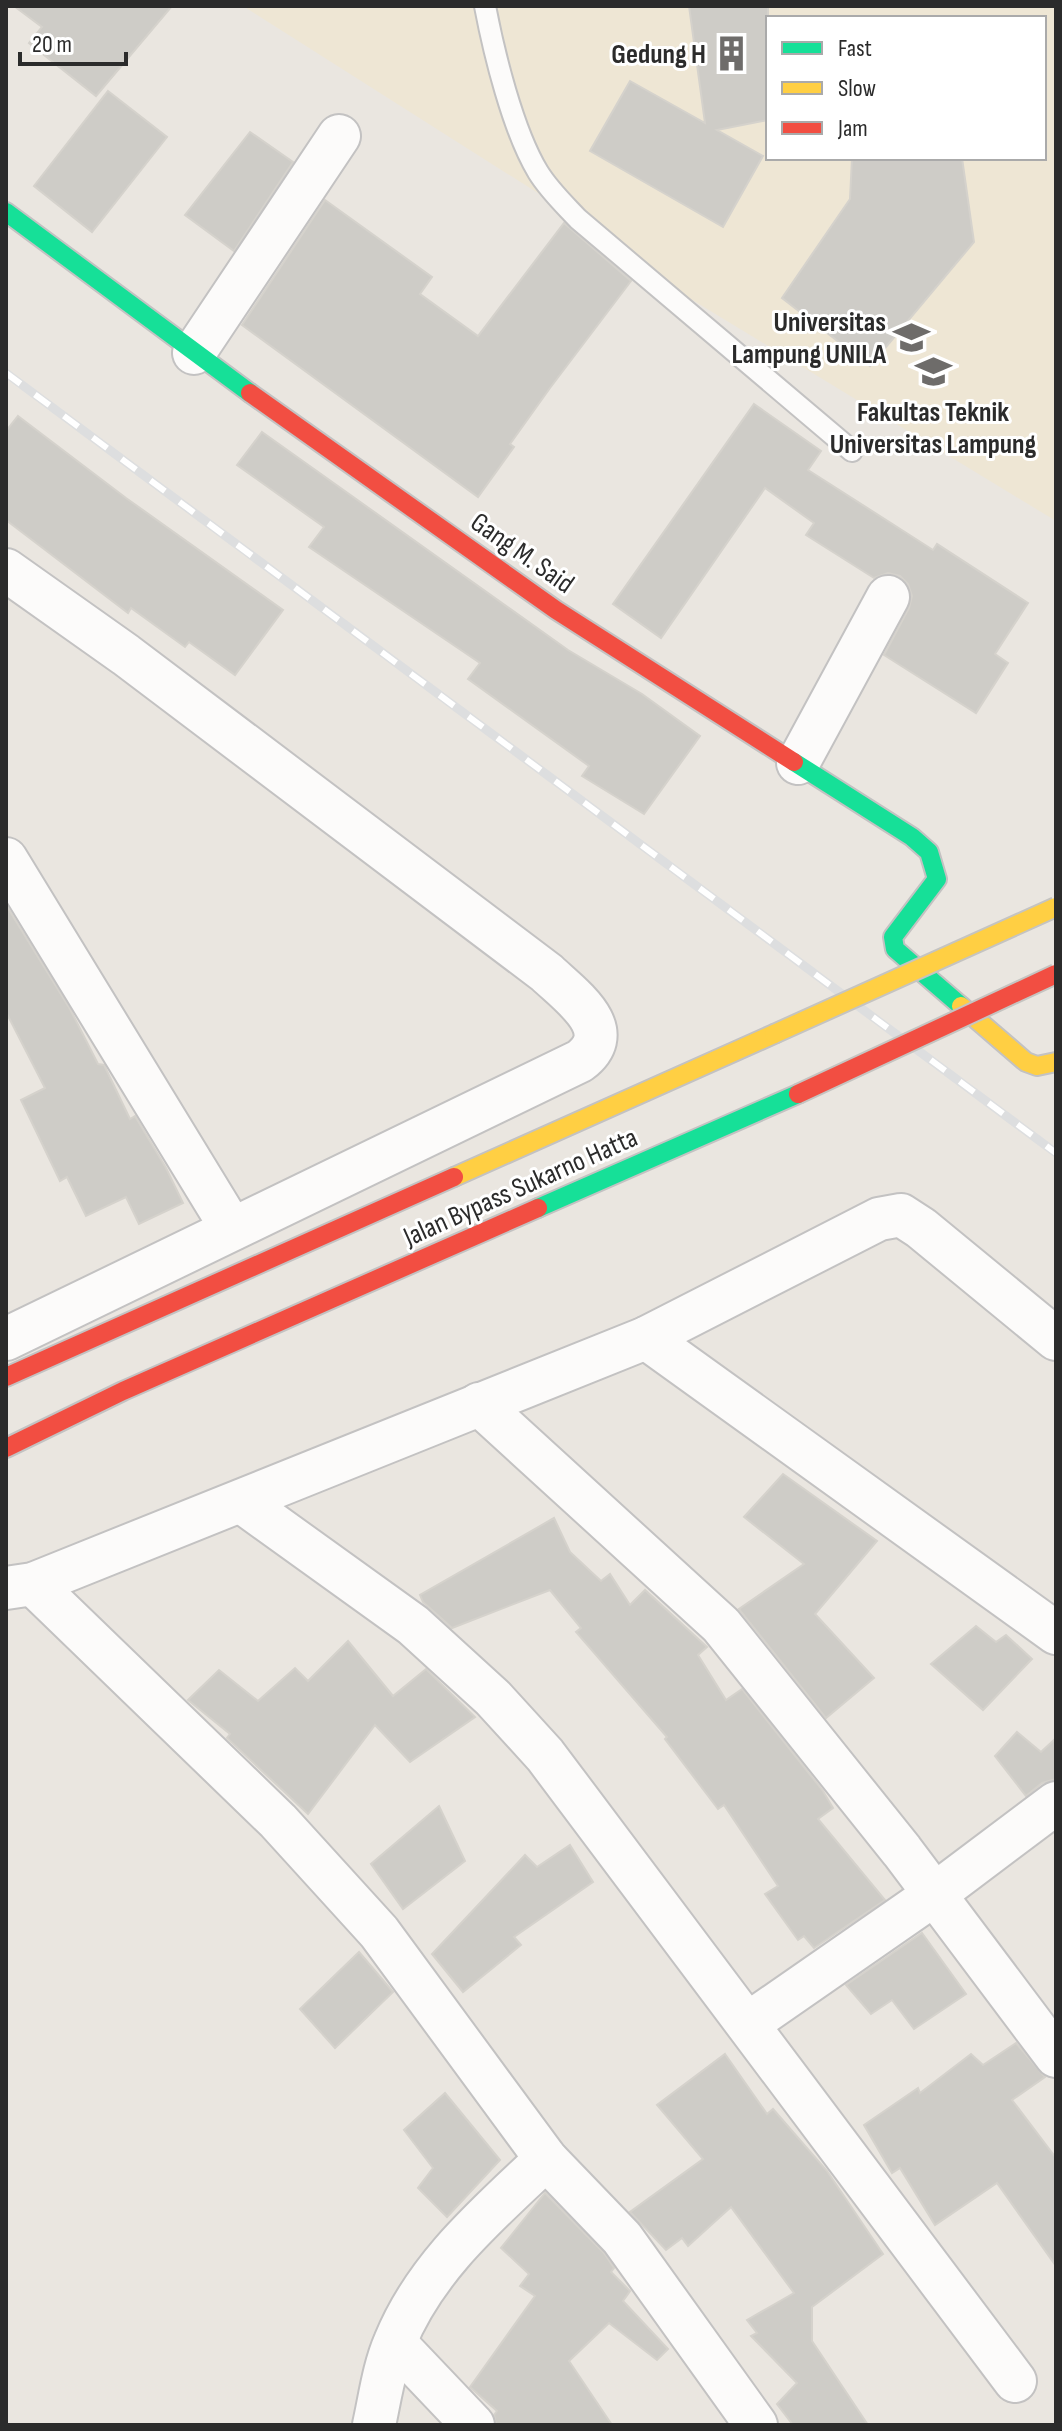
<svg xmlns="http://www.w3.org/2000/svg" width="1062" height="2431" viewBox="0 0 1062 2431" font-family="'Sofia Sans Condensed',sans-serif">
  <rect width="100%" height="100%" fill="#eae6e0"/>
  <path fill="#eee6d4" fill-rule="evenodd" d="M243,6h813v515l-492,-299 -1,-13zM768,18h276v140h-276z"/>
  <g fill="#ceccc7" stroke="#d5d2cc" stroke-width="2">
    <polygon points="14,6 172,6 96,96 29,43 42,27"/>
    <polygon points="689,6 768,6 768,120 717,130 763,156 723,227 590,151 630,81 705,123"/>
    <polygon points="108,91 167,137 92,232 34,186"/>
    <polygon points="250,132 293,162 234,251 185,215"/>
    <polygon points="852,158 962,158 974,242 870,366 782,298 850,199"/>
    <polygon points="325,200 432,277 420,294 478,336 564,223 631,281 550,388 510,444 514,447 478,497 242,325"/>
    <polygon points="754,404 821,451 808,470 933,550 937,544 1028,603 995,654 1008,663 976,713 884,655 909,608 912,596 908,584 900,576 888,573 874,578 806,535 814,523 765,488 661,638 613,604"/>
    <polygon points="18,416 126,498 283,610 235,675 189,642 185,647 131,608 128,613 6,520 6,431"/>
    <polygon points="262,432 568,650 642,694 700,736 644,814 582,776 589,766 468,679 480,663 309,547 324,527 237,465"/>
    <polygon points="6,905 70,1009 98,1064 104,1065 130,1119 135,1116 166,1168 183,1203 139,1224 126,1197 86,1216 67,1177 60,1181 21,1100 45,1088 6,1012"/>
    <polygon points="783,1474 877,1541 815,1614 874,1678 826,1718 739,1609 804,1564 744,1517"/>
    <polygon points="554,1518 570,1552 601,1581 610,1574 630,1605 645,1590 707,1647 698,1655 726,1700 742,1689 823,1791 833,1808 818,1819 885,1900 814,1948 804,1936 798,1940 765,1894 778,1886 724,1805 718,1809 665,1739 667,1737 576,1632 581,1628 550,1590 452,1628 423,1602 420,1595"/>
    <polygon points="976,1626 996,1642 1006,1635 1032,1659 983,1710 931,1664"/>
    <polygon points="348,1641 393,1696 426,1669 475,1717 410,1762 375,1725 308,1814 227,1738 230,1734 188,1700 219,1670 258,1701 295,1668 308,1681"/>
    <polygon points="1017,1732 1041,1752 1056,1738 1056,1779 1042,1783 1026,1796 995,1756"/>
    <polygon points="439,1806 465,1861 403,1909 371,1864"/>
    <polygon points="570,1845 593,1882 514,1937 521,1945 463,1992 432,1954 525,1855 537,1867"/>
    <polygon points="922,1933 966,1994 914,2029 892,2000 871,2014 846,1985"/>
    <polygon points="359,1952 393,1992 335,2048 300,2009"/>
    <polygon points="1016,2043 1045,2077 1012,2100 1056,2158 1056,2266 997,2183 935,2225 900,2168 892,2173 864,2125 918,2088 920,2093 971,2054 983,2065"/>
    <polygon points="725,2054 767,2114 773,2109 827,2171 883,2254 812,2307 812,2341 868,2425 793,2425 777,2404 797,2383 751,2336 757,2333 747,2320 794,2293 731,2207 688,2246 682,2238 666,2250 630,2212 703,2159 657,2105"/>
    <polygon points="445,2093 500,2160 447,2217 418,2188 433,2168 404,2130"/>
    <polygon points="545,2193 604,2253 614,2268 611,2272 630,2291 623,2301 668,2349 657,2360 609,2323 569,2361 612,2425 496,2425 494,2415 497,2411 470,2387 535,2296 520,2286 529,2274 501,2248"/>
  </g>
  <g fill="none" stroke-linecap="round" stroke-linejoin="round">
    <defs>
      <path id="lane" d="M485,6c9,47 28,125 53,166 11,18 26,32 40,47l274,232"/>
      <g id="street">
        <polyline points="194,353 339,136"/>
        <path d="M6,570l120,85 421,318c24,23 74,57 33,88l-574,278"/>
        <polyline points="798,763 888,597"/>
        <polyline points="6,859 232,1229"/>
        <polyline points="646,1338 1056,1633"/>
        <polyline points="479,1404 721,1625 902,1851 1056,2056"/>
        <polyline points="242,1502 413,1625 493,1698 545,1755 1015,2381"/>
        <polyline points="33,1584 278,1821 379,1932 546,2159 622,2238 756,2425"/>
        <polyline points="6,1588 33,1584 646,1338 879,1219 901,1215 921,1228 1056,1339"/>
        <polyline points="749,2023 935,1894 1056,1803"/>
        <polyline points="395,2343 473,2425"/>
        <path d="M374,2425c6,-27 10,-58 21,-83 31,-76 93,-128 151,-183"/>
      </g>
      <g id="fast">
        <polyline points="6,212 250,393"/>
        <polyline points="794,762 912,837 929,852 937,879 893,937 895,949 961,1006"/>
        <polyline points="538,1208 798,1094"/>
      </g>
      <g id="slow">
        <polyline points="961,1006 1026,1062 1037,1066 1056,1062"/>
        <polyline points="454,1177 774,1034"/>
      </g>
      <g id="jam">
        <polyline points="250,393 556,610 794,762"/>
        <polyline points="6,1377 454,1177"/>
        <polyline points="6,1448 123,1391 538,1208"/>
      </g>
    </defs>
    <use href="#lane" stroke="#c3c2c2" stroke-width="24"/>
    <use href="#street" stroke="#c3c2c2" stroke-width="46"/>
    <use href="#fast" stroke="#c3c2c2" stroke-width="22"/>
    <use href="#slow" stroke="#c3c2c2" stroke-width="22"/>
    <use href="#jam" stroke="#c3c2c2" stroke-width="22"/>
    <use href="#lane" stroke="#fcfbfa" stroke-width="20"/>
    <use href="#street" stroke="#fcfbfa" stroke-width="42"/>
    <use href="#fast" stroke="#16e098" stroke-width="18"/>
    <use href="#slow" stroke="#ffcf43" stroke-width="18"/>
    <use href="#jam" stroke="#f24e42" stroke-width="18"/>
    <defs>
      <polyline id="rail" points="6,373 1056,1153"/>
    </defs>
    <use href="#rail" stroke="#dddedf" stroke-width="9"/>
    <use href="#rail" stroke="#fff" stroke-width="6" stroke-dasharray="18" stroke-linecap="butt"/>
    <defs>
      <polyline id="slow-bridge" points="774,1034 1056,907"/>
      <polyline id="jam-bridge" points="798,1094 1056,974"/>
    </defs>
    <use href="#slow-bridge" stroke="#c5c4c1" stroke-width="22" stroke-linecap="butt"/>
    <use href="#jam-bridge" stroke="#c5c4c1" stroke-width="22" stroke-linecap="butt"/>
    <use href="#slow-bridge" stroke="#ffcf43" stroke-width="18"/>
    <use href="#jam-bridge" stroke="#f24e42" stroke-width="18"/>
  </g>
  <defs>
    <symbol id="building-bare" viewBox="-9 -9 18 18"><path d="M-4-6H4V6H1V3H-1V6H-4ZM-2.5-4.3h1.7v1.8h-1.7ZM.8-4.3h1.7v1.8H.8ZM-2.5-1h1.7V.8h-1.7ZM.8-1h1.7V.8H.8Z" fill="#6e6c6a" stroke="#fff" stroke-width="2.5" paint-order="stroke"/></symbol>
    <symbol id="university-bare" viewBox="-9 -9 18 18"><path d="M0-5L7-2L0 1L-7-2ZM-4 1L0 2.5L4 1V4Q0 6-4 4Z" fill="#6e6c6a" stroke="#fff" stroke-width="2.5" paint-order="stroke"/></symbol>
  </defs>
  <g fill-rule="evenodd">
    <use href="#building-bare" x="706" y="28" width="51" height="51"/>
    <use href="#university-bare" x="886" y="312" width="51" height="51"/>
    <use href="#university-bare" x="908" y="346" width="51" height="51"/>
  </g>
  <g text-anchor="middle" stroke-width="6" stroke-linejoin="round" paint-order="stroke">
    <g font-size="28" font-weight="bold" fill="#2b2b2b" stroke="#fff" text-anchor="end">
      <text x="706" y="63">Gedung H</text>
      <text x="886" y="331">Universitas<tspan x="886" dy="32">Lampung UNILA</tspan></text>
      <text x="933" y="421" text-anchor="middle">Fakultas Teknik<tspan x="933" dy="32">Universitas Lampung</tspan></text>
    </g>
    <g font-size="28" fill="#2b2b2b" stroke="#fff">
      <text transform="translate(523 552) rotate(35)" y="10">Gang M. Said</text>
      <text transform="translate(520 1186) rotate(-24)" y="10">Jalan Bypass Sukarno Hatta</text>
    </g>
  </g>
  <rect width="1062" height="2431" fill="none" stroke="#2b2b2b" stroke-width="16"/>
  <rect x="766" y="16" width="280" height="144" fill="#ffffff" stroke="#aaaaaa" stroke-width="2"/>
  <rect x="782" y="42" width="40" height="12" fill="#16e098" stroke="#aaaaaa" stroke-width="2"/>
  <text x="838" y="56" font-size="24" fill="#2b2b2b">Fast</text>
  <rect x="782" y="82" width="40" height="12" fill="#ffcf43" stroke="#aaaaaa" stroke-width="2"/>
  <text x="838" y="96" font-size="24" fill="#2b2b2b">Slow</text>
  <rect x="782" y="122" width="40" height="12" fill="#f24e42" stroke="#aaaaaa" stroke-width="2"/>
  <text x="838" y="136" font-size="24" fill="#2b2b2b">Jam</text>
  <path d="M20 52v12h106v-12" fill="none" stroke="#2b2b2b" stroke-width="4"/>
  <text x="32" y="52" font-size="24" fill="#2b2b2b" stroke="#ffffff" stroke-width="6" paint-order="stroke">20 m</text>
</svg>
